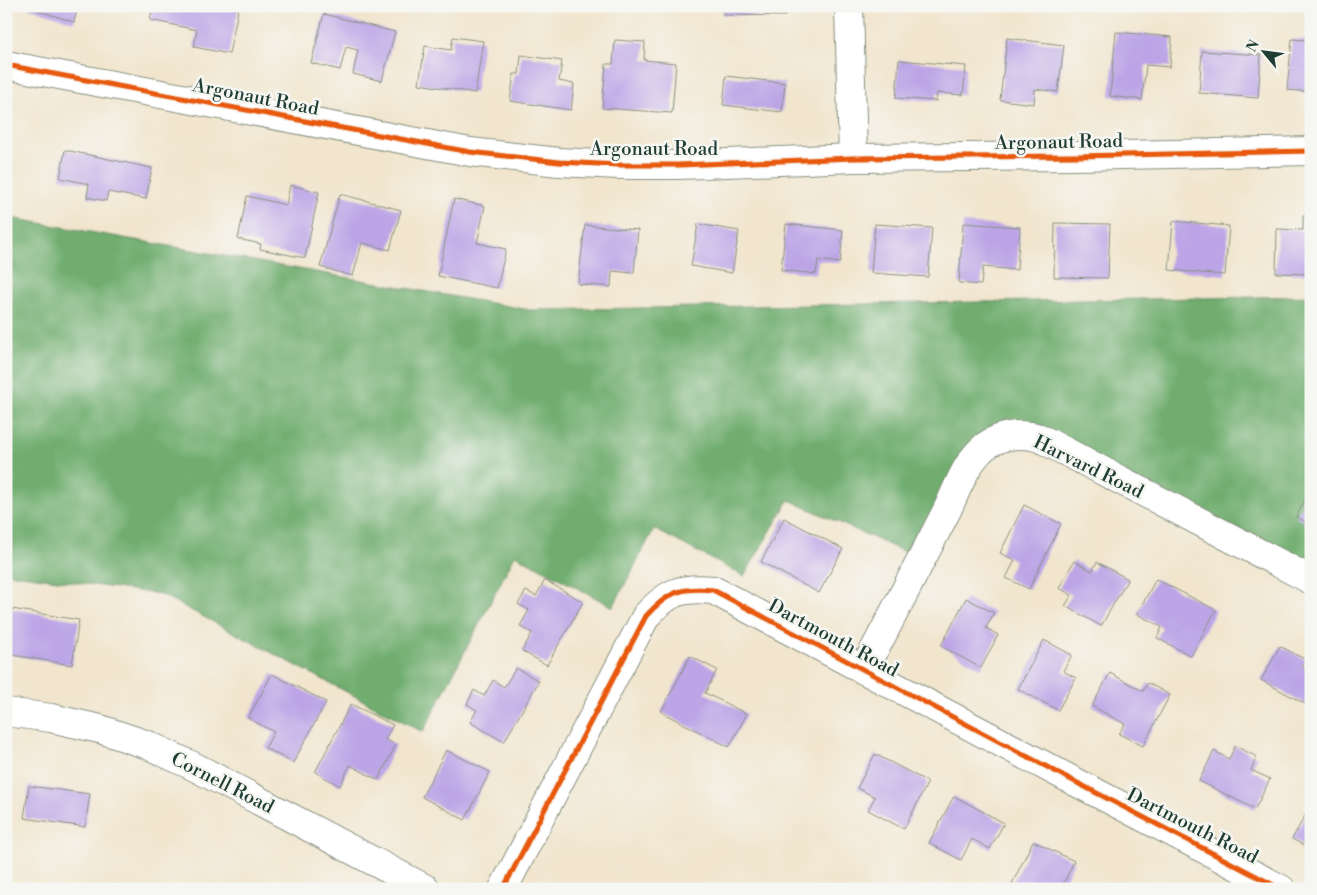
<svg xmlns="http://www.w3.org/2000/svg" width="1317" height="895" viewBox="0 0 1317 895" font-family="'Libre Bodoni',serif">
  <rect width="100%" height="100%" fill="#f6f6f2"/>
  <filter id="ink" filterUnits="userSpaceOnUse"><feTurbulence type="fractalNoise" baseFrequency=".02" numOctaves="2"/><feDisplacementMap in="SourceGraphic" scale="10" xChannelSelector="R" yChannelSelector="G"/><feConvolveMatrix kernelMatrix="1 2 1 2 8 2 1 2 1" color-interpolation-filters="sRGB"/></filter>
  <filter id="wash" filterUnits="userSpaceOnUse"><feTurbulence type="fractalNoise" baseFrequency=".0096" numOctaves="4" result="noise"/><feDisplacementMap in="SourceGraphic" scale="20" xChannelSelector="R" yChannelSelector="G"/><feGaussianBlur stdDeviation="1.12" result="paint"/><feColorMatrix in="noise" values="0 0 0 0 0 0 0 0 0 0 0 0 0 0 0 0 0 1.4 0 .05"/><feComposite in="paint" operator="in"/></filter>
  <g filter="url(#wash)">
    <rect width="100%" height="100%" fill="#f1e5cd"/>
    <polygon fill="#70ad6e" stroke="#487551" points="6,217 530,310 1311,296 1311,575 1004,419 918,558 789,500 744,576 654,529 613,607 515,555 423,732 160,594 6,573"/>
    <g id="blocks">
      <g fill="#bca4e6">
        <polygon points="24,6 78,6 74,22"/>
        <polygon points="153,6 239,6 229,54 194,47 197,30 150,20"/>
        <polygon points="723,6 785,6 785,16 723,15"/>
        <polygon points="324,14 395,32 382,81 353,74 358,50 346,47 340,70 311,63"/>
        <polygon points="1116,32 1172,37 1170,67 1146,65 1142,100 1110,96"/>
        <polygon points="453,37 483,41 475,93 419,84 425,46 451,50"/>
        <polygon points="1306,37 1311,37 1311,92 1287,90 1292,39 1306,40"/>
        <polygon points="1007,38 1064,45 1058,92 1035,89 1034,104 1000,100"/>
        <polygon points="615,40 645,42 644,60 676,63 672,113 602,108 606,64 613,64"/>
        <polygon points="1202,51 1261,55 1258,98 1199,93"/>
        <polygon points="521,55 562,61 559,81 574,84 571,110 510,101 514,74 519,74"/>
        <polygon points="899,60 966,66 963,95 937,93 936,101 896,98"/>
        <polygon points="726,76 785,83 782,112 723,105"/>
        <polygon points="65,150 152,168 146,199 108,192 106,201 87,197 89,184 60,178"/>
        <polygon points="290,185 319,192 305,258 260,249 261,244 238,239 247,196 286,205"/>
        <polygon points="340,194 401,210 390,250 362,243 353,276 320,267"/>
        <polygon points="454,199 485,206 477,243 506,249 497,288 438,276"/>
        <polygon points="1303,216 1311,216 1311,274 1276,273 1277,229 1303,230"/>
        <polygon points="1173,221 1229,226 1225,275 1169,270"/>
        <polygon points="963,223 1020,227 1017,270 983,267 981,285 959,283"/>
        <polygon points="1055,223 1110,224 1108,278 1054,277"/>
        <polygon points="698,224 739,231 732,273 691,266"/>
        <polygon points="786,224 843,230 840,263 818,260 816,274 781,270"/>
        <polygon points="875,224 932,228 928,277 871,273"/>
        <polygon points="585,225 638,230 634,273 612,271 611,287 578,284"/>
        <polygon points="1311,489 1311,524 1296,517"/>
        <polygon points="1024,505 1061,524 1029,589 1006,578 1015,560 1000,553"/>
        <polygon points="784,518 843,549 819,593 761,562"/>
        <polygon points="1074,561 1092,571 1097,562 1128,579 1101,626 1065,606 1072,595 1059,588"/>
        <polygon points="1156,579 1216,610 1191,656 1157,638 1162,627 1137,614"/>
        <polygon points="545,580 583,602 547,665 522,651 532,633 520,626 529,610 518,604 526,591 536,596"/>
        <polygon points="966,598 994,613 986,628 998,635 981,668 941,646"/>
        <polygon points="12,609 79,620 72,665 6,654 6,640"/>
        <polygon points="1044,640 1072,655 1063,671 1076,678 1058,710 1018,689"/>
        <polygon points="1280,646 1306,660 1302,666 1311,671 1311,707 1261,680"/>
        <polygon points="690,656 717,670 705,693 747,714 729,747 661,712"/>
        <polygon points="516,668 539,681 504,742 470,722 477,710 467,704 474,690 484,696 493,680 504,687"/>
        <polygon points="1110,673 1143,691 1148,683 1170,695 1143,746 1119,734 1125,724 1092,706"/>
        <polygon points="272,674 326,702 293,763 265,748 274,732 248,718"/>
        <polygon points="351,704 393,725 385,739 396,745 378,780 350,765 340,786 315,772"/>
        <polygon points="1235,746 1257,757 1251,770 1270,779 1255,809 1199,781 1214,751 1229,759"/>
        <polygon points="446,750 490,772 465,820 422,797"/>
        <polygon points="875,754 928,782 904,829 868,810 875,797 857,788"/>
        <polygon points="29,786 90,794 85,827 24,818"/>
        <polygon points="954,796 1004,823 990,849 972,839 961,860 929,843"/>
        <polygon points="1311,805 1311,849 1292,839"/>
        <polygon points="1033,841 1074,861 1061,889 1010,888"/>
      </g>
    </g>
  </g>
  <g filter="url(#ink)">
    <use href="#blocks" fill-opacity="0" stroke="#889180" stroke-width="1"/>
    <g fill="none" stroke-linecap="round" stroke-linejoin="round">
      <defs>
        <g id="minor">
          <polyline points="849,6 853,158"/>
          <polyline points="6,65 470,152 559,162 619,165 679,165 853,158 1075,156 1311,151"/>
          <path d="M864,670c27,-52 54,-104 81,-156 11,-21 18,-46 35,-63 15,-16 40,-19 60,-13l271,142"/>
          <polyline points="6,712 51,718 100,729 148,745 195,767 426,889"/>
          <path d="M503,889l143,-273c22,-24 34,-29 67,-26l353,187 215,112"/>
        </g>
      </defs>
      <use href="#minor" stroke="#889180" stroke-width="30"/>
      <use href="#minor" stroke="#fff" stroke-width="28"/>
      <defs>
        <g id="cycleway">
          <polyline points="6,65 470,152 559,162 619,165 679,165 853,158 1075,156 1311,151"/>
          <path d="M503,889l143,-273c22,-24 34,-29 67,-26l353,187 215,112"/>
        </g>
      </defs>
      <use href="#cycleway" stroke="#f6f6f2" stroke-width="8"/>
      <use href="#cycleway" stroke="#e8590c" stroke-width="5"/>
    </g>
  </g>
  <g text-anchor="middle" stroke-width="5" stroke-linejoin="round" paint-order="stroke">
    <g font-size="19" fill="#1f3d34" stroke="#f6f6f2">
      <text transform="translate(256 96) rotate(11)" y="7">Argonaut Road</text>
      <text transform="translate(1059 141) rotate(-1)" y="7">Argonaut Road</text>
      <text x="654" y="155">Argonaut Road</text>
      <text transform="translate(1089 466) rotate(26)" y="7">Harvard Road</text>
      <text transform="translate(834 637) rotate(28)" y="7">Dartmouth Road</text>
      <text transform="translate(223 782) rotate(27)" y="7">Cornell Road</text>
      <text transform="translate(1193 825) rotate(27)" y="7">Dartmouth Road</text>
    </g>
  </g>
  <rect width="1317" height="895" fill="none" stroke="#f6f6f2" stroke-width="25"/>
  <g transform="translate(1264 52) rotate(299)" stroke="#f6f6f2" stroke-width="4" paint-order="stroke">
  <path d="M0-4L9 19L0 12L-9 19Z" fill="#1f3d34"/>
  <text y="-8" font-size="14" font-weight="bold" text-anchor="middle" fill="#1f3d34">N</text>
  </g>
</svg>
